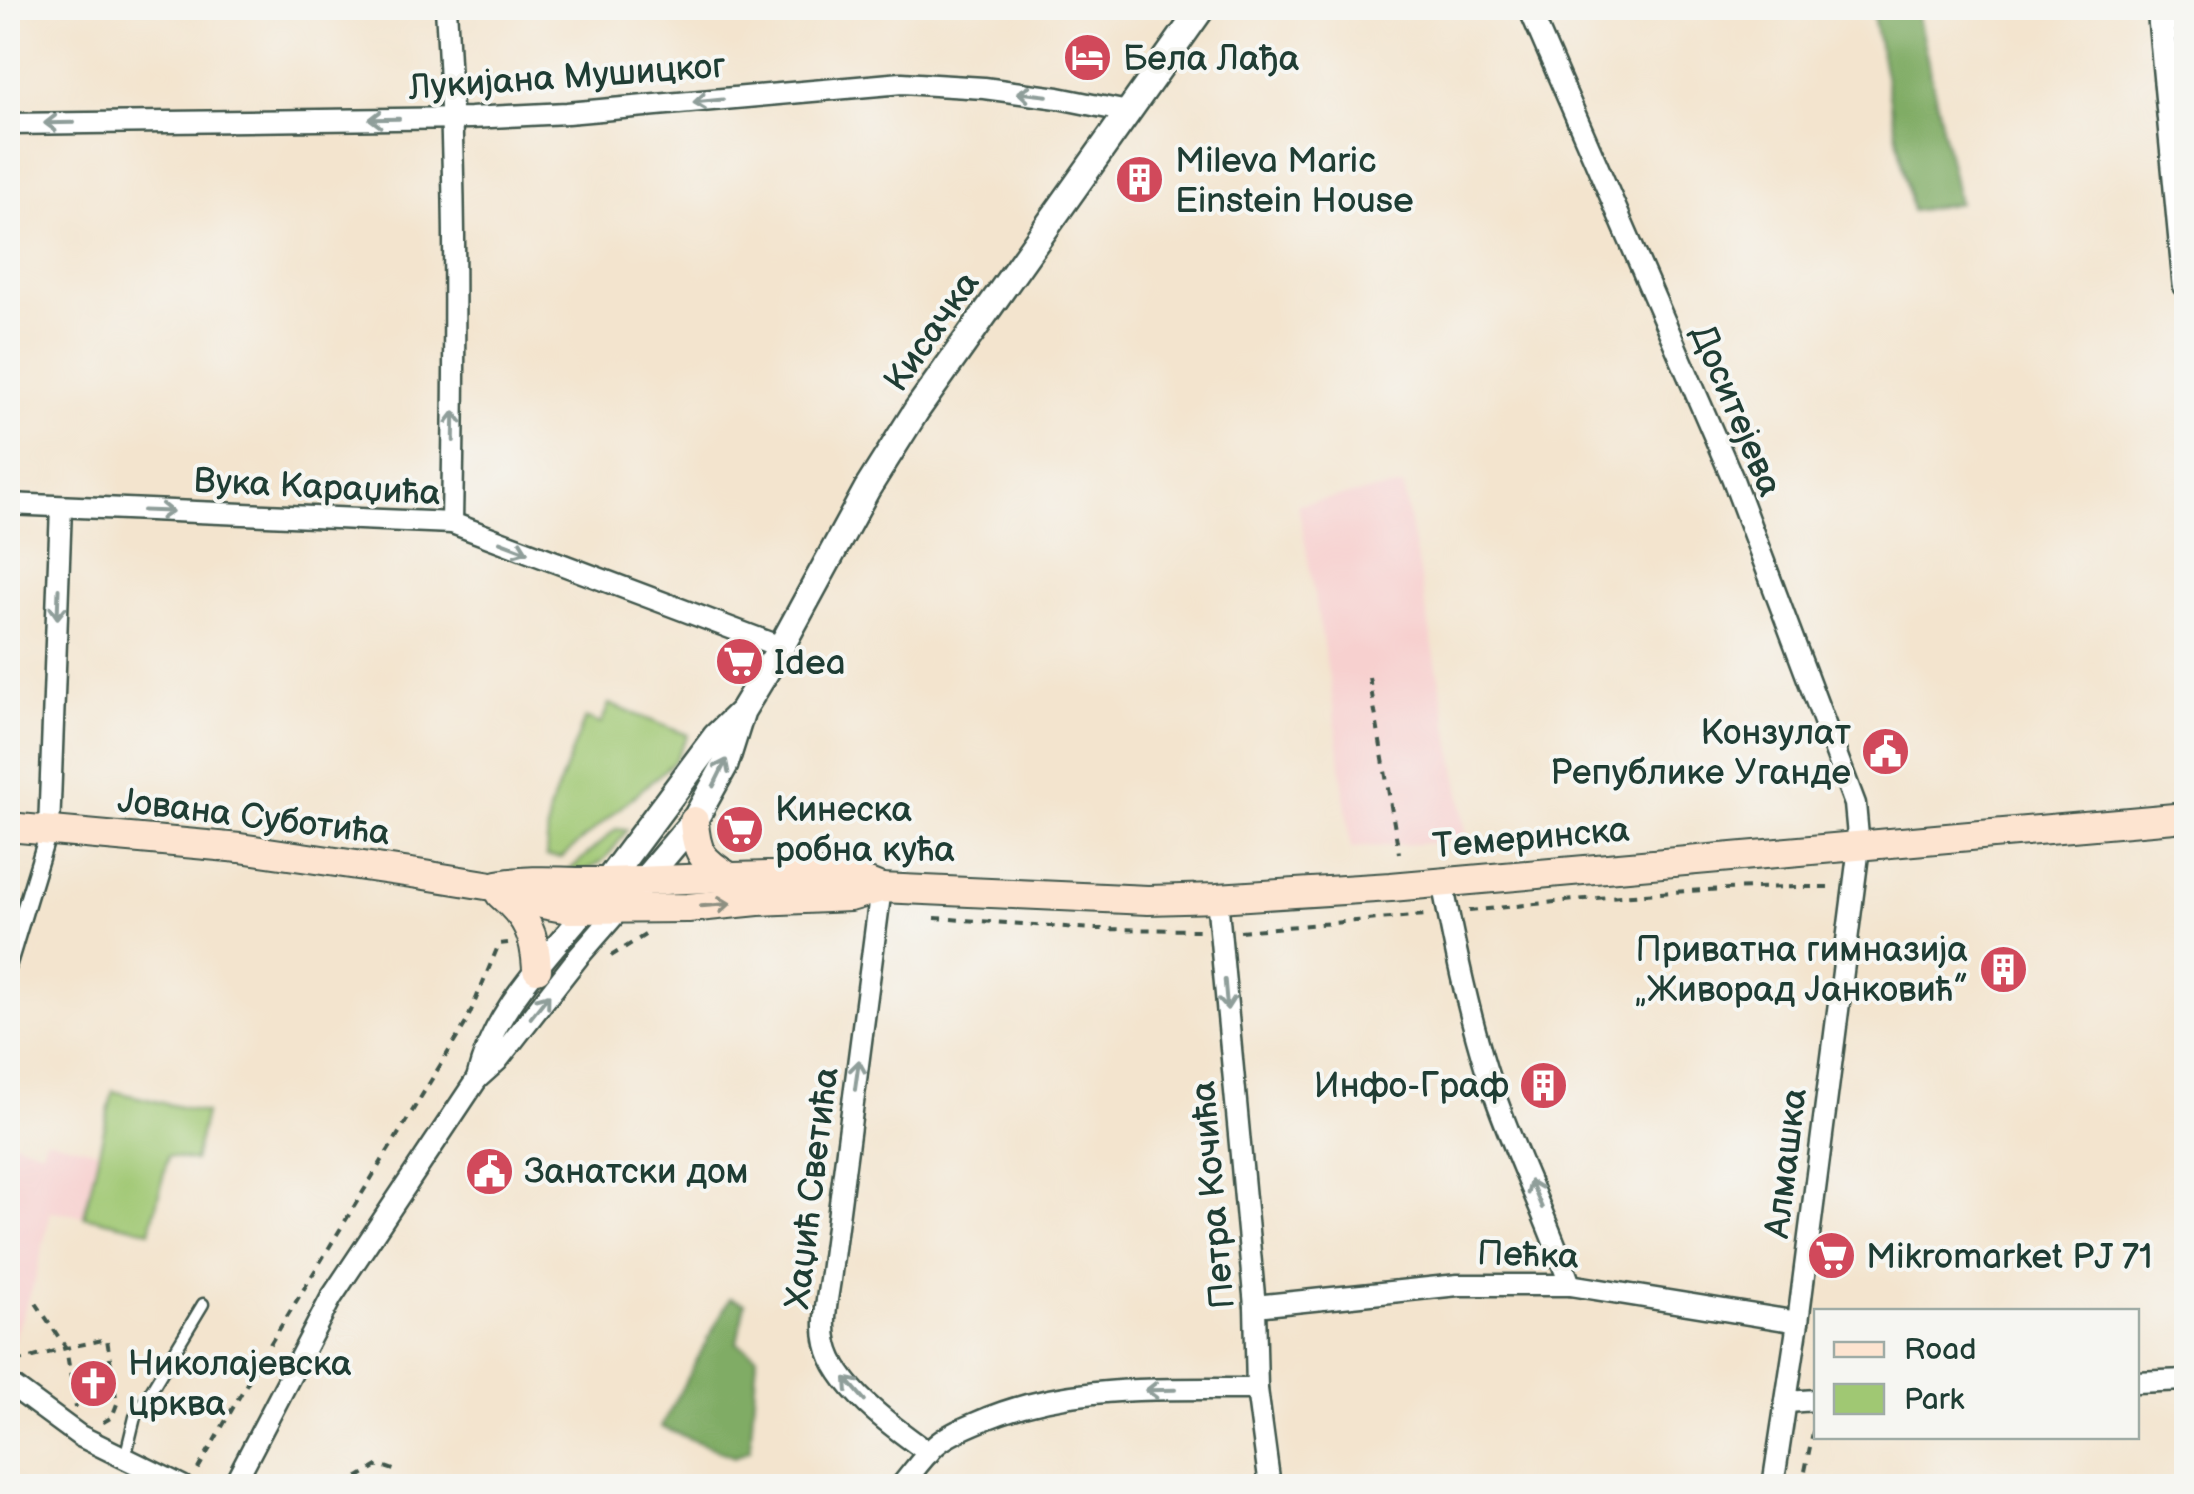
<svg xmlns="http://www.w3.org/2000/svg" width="2194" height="1494" viewBox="0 0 2194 1494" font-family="'Balsamiq Sans',sans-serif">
  <rect width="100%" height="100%" fill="#f6f6f2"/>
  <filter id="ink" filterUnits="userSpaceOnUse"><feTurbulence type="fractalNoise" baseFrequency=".01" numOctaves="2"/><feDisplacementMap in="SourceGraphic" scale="20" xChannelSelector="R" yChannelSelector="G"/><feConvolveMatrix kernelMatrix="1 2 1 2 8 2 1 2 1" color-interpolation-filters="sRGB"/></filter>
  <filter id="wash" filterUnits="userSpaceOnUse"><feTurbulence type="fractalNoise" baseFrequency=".0048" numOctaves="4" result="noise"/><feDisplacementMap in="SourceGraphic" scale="40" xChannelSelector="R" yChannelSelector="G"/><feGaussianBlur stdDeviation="2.25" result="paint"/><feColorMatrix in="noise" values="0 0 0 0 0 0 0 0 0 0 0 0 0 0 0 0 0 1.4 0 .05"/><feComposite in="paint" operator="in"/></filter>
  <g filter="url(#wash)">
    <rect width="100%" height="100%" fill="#f3e4ce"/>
    <g fill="#f7d0cf">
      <polygon points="1403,486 1458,779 1467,841 1351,848 1331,689 1298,504"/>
      <polygon points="46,1139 99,1151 84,1216 51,1211 35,1280 8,1356 8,1140 42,1151"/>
    </g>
    <g fill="#a0c873" stroke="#608254" stroke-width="2.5">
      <polygon points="609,704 688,735 674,762 561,858 546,856 549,811 585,718 601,724"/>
      <path d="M616,829l11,1c-18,25 -28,43 -62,44z"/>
      <polygon points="113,1091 205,1113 194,1161 168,1156 150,1231 84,1216"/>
    </g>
    <g fill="#80ac65" stroke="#50744c" stroke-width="2.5">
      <polygon points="1895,8 1916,8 1959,203 1912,211 1872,10"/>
      <polygon points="730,1298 745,1303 737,1343 757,1356 750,1450 734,1457 661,1427"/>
    </g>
  </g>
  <g filter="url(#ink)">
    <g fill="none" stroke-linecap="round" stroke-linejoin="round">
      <defs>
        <polyline id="service" points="125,1458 135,1417 203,1304"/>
        <polyline id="pedestrian" points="8,965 49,830"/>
        <g id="minor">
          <path d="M446,8c11,172 9,343 6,515"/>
          <polyline points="1529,8 1732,477 1855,804 1859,847 1798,1322 1773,1486"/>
          <polyline points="8,124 470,118 567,113 902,83 984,88 1058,98 1128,112"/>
          <polyline points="8,504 452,523 781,647"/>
          <polyline points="49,830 61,507"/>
          <path d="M1442,881c12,63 25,127 44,188 23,74 59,143 84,216"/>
          <path d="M881,888l-51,392c-3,20 -8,44 -3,64 9,43 67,84 102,109"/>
          <polyline points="1217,898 1255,1306 1257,1389 1270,1486"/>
          <path d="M477,1079c15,-67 67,-118 109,-169"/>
          <polyline points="1255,1306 1458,1285 1570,1285 1798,1322"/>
          <polyline points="2136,1382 2186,1380"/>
          <polyline points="8,1383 80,1436 182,1486"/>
          <polyline points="1787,1402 1816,1400"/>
          <polyline points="233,1486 331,1298 477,1079 497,1061 579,956 619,910"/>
          <path d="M901,1486c11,-13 22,-29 35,-41 11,-10 26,-16 40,-22 88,-40 187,-33 281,-34"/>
        </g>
        <g id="tertiary">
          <polyline points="2160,8 2186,284"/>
          <polyline points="634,892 694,821 725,765 742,711 781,647 867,489 916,411 1202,8"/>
          <polyline points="597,895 716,736 739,714"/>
        </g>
        <g id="secondary">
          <path d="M694,821c2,32 8,39 34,55"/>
          <polyline points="8,827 240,848 418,874 492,886 537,903 569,909 688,908 758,901 850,897 881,888 1148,900 1217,898 1391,887 2186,817"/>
          <path d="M498,885c35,-7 72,-2 107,-3 54,-1 108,-5 162,-6 38,-1 79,-4 114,12"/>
          <path d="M500,894c27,23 35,40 37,75"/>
        </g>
      </defs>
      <use href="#service" stroke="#3f564b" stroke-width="15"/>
      <use href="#pedestrian" stroke="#3f564b" stroke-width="20"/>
      <use href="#minor" stroke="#3f564b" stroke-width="25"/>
      <use href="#tertiary" stroke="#3f564b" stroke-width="30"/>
      <use href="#secondary" stroke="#3f564b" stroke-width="32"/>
      <g stroke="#3f564b" stroke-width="4" stroke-dasharray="8 8" stroke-linecap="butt">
        <polyline points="1369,677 1399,853"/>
        <path d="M1469,911c120,-13 239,-25 360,-24l3,4"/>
        <polyline points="935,918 1094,929 1201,930"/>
        <polyline points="1240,931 1425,915"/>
        <polyline points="611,956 645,935"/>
        <polyline points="36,1303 66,1348 76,1408"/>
        <polyline points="16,1362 66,1348 107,1339 117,1404 112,1417 102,1423"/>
        <polyline points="198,1469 258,1364 466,1023 499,944 508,943"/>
        <polyline points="344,1486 379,1465 397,1471"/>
        <polyline points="1802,1486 1815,1422"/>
      </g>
      <use href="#service" stroke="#fff" stroke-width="10"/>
      <use href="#pedestrian" stroke="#fff" stroke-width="15"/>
      <use href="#minor" stroke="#fff" stroke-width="20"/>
      <use href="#tertiary" stroke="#fff" stroke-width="25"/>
      <use href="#secondary" stroke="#fde4d0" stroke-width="28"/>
    </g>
    <defs><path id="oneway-shaft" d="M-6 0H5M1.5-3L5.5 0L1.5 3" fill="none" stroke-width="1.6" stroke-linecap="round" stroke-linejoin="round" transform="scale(2.5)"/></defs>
    <g stroke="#8f9e9a">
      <use href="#oneway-shaft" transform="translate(1032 94) rotate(-173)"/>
      <use href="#oneway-shaft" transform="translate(708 101) rotate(174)"/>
      <use href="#oneway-shaft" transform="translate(384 119) rotate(179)"/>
      <use href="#oneway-shaft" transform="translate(59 123) rotate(179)"/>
      <use href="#oneway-shaft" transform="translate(454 426) rotate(-89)"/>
      <use href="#oneway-shaft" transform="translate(158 511) rotate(2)"/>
      <use href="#oneway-shaft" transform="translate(514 547) rotate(21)"/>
      <use href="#oneway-shaft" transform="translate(58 604) rotate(92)"/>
      <use href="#oneway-shaft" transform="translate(720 773) rotate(-64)"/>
      <use href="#oneway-shaft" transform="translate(1226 995) rotate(85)"/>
      <use href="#oneway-shaft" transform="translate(540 1006) rotate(-52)"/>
      <use href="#oneway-shaft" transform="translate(857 1075) rotate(-82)"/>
      <use href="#oneway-shaft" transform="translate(1536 1194) rotate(-113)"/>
      <use href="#oneway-shaft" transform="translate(855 1389) rotate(-131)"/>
      <use href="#oneway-shaft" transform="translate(1160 1390) rotate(179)"/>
    </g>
    <use stroke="#8e9082" href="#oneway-shaft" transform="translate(716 905) rotate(-5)"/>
  </g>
  <defs>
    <symbol id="hotel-disc" viewBox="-11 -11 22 22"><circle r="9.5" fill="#d1495b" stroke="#f6f6f2"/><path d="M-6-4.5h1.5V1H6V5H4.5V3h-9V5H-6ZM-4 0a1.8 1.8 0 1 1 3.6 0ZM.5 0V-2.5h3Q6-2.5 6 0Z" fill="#fff"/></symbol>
    <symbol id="building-disc" viewBox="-11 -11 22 22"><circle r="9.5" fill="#d1495b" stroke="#f6f6f2"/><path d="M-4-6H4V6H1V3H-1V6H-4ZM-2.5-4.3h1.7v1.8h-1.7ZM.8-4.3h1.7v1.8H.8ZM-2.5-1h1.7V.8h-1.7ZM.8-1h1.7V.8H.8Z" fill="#fff"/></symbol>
    <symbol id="supermarket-disc" viewBox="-11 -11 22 22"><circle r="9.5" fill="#d1495b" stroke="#f6f6f2"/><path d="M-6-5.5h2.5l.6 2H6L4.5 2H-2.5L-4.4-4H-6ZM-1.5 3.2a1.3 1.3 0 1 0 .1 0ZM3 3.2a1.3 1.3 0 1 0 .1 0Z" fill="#fff"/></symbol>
    <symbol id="civic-disc" viewBox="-11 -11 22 22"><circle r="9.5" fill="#d1495b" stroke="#f6f6f2"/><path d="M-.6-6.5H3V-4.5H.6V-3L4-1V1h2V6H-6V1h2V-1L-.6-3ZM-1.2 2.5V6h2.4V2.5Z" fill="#fff"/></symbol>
    <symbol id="church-disc" viewBox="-11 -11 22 22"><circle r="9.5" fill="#d1495b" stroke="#f6f6f2"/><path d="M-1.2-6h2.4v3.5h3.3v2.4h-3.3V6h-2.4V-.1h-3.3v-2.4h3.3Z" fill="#fff"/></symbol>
  </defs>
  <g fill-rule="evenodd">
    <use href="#hotel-disc" x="1060" y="30" width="55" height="55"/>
    <use href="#building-disc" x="1112" y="152" width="55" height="55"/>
    <use href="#supermarket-disc" x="712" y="634" width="55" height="55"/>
    <use href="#civic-disc" x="1858" y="724" width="55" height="55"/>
    <use href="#supermarket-disc" x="712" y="802" width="55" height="55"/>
    <use href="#building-disc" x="1976" y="942" width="55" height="55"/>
    <use href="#building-disc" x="1516" y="1058" width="55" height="55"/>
    <use href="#civic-disc" x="462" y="1144" width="55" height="55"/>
    <use href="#supermarket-disc" x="1804" y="1228" width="55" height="55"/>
    <use href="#church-disc" x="66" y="1356" width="55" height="55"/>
  </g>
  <g text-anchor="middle" stroke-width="8" stroke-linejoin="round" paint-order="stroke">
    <g font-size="35" fill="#1f3d34" stroke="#f6f6f2" text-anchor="start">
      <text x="1123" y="70">Бела Лађа</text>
      <text x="1175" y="172">Mileva Maric<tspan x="1175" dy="40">Einstein House</tspan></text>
      <text x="774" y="674">Idea</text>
      <text x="1851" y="744" text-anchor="end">Конзулат<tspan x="1851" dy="40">Републике Уганде</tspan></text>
      <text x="775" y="821">Кинеска<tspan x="775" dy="40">робна кућа</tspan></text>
      <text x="1968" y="961" text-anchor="end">Приватна гимназија<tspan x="1968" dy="40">„Живорад Јанковић”</tspan></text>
      <text x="1509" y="1097" text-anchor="end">Инфо-Граф</text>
      <text x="524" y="1183">Занатски дом</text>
      <text x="1866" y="1268">Mikromarket PJ 71</text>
      <text x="128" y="1375">Николајевска<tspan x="128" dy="40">црква</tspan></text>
    </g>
    <g font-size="35" fill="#1f3d34" stroke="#f6f6f2">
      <text transform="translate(567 76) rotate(-4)" y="12">Лукијана Мушицког</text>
      <text transform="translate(931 331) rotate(-55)" y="12">Кисачка</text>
      <text transform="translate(1737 410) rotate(67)" y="12">Доситејева</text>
      <text transform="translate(317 486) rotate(3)" y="12">Вука Караџића</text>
      <text transform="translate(254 816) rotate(7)" y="12">Јована Суботића</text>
      <text transform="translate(1531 837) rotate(-5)" y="12">Темеринска</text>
      <text transform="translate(1785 1163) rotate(-83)" y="12">Алмашка</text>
      <text transform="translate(811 1188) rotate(-83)" y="12">Хаџић Светића</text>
      <text transform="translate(1212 1195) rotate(-95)" y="12">Петра Кочића</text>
      <text transform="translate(1528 1254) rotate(2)" y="12">Пећка</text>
    </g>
  </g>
  <rect width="2194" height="1494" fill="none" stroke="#f6f6f2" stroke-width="40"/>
  <rect x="1814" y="1309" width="325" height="130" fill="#f6f6f2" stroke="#a0aca6" stroke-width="2.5"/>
  <rect x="1834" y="1342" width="50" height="15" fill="#fde4d0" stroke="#a0aca6" stroke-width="2.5"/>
  <text x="1904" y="1359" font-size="30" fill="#1f3d34">Road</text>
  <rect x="1834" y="1384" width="50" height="30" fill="#a0c873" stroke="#a0aca6" stroke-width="2.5"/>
  <text x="1904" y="1409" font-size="30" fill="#1f3d34">Park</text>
</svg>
